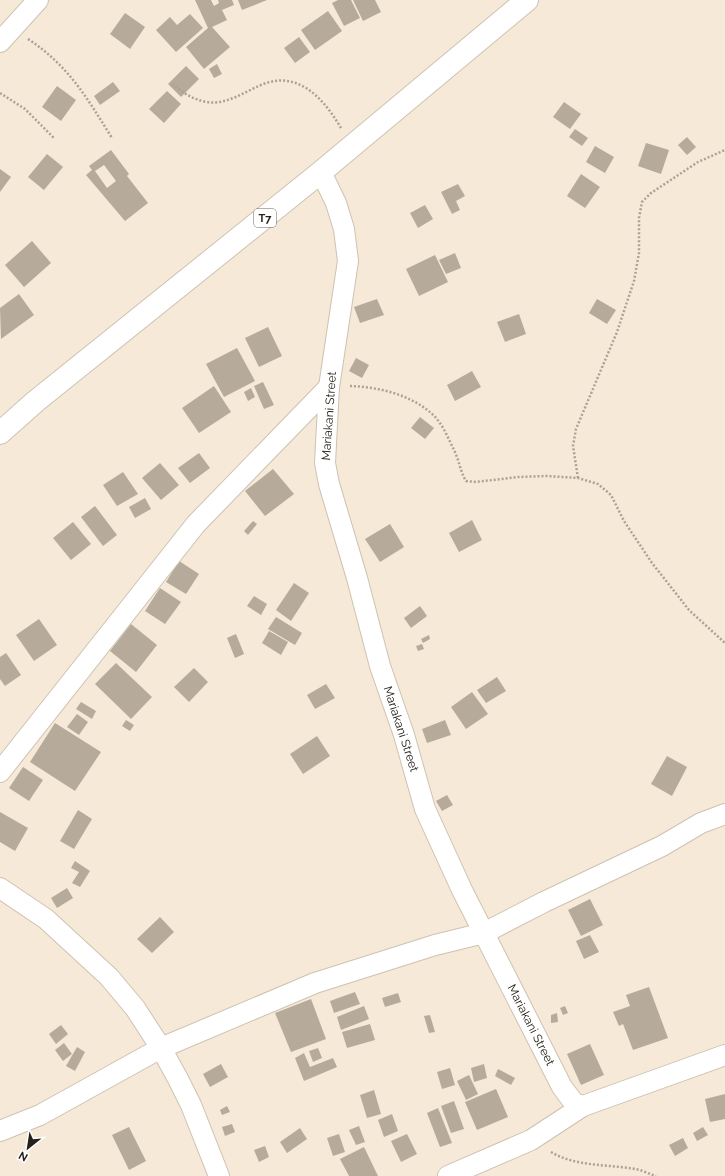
<svg xmlns="http://www.w3.org/2000/svg" width="725" height="1176" viewBox="0 0 725 1176" font-family="Raleway,sans-serif">
  <rect width="100%" height="100%" fill="#f6e9d8"/>
  <g fill="#b6aa9a" fill-rule="evenodd">
    <polygon points="195,0 211,0 214,6 219,3 218,0 232,0 234,5 222,10 227,20 212,27 230,47 204,69 186,47 208,28"/>
    <polygon points="238,0 267,0 242,10"/>
    <polygon points="338,0 351,0 360,18 344,26 332,3"/>
    <polygon points="353,0 375,0 381,12 363,21"/>
    <polygon points="328,11 342,31 315,50 301,30"/>
    <polygon points="125,13 145,27 130,49 110,34"/>
    <polygon points="190,14 203,28 176,52 156,30 170,17 177,25"/>
    <polygon points="299,37 310,52 295,63 284,48"/>
    <polygon points="217,64 222,74 214,78 209,69"/>
    <polygon points="186,66 199,79 181,97 168,84"/>
    <polygon points="113,82 120,91 100,105 94,96"/>
    <polygon points="57,86 76,100 61,121 42,107"/>
    <polygon points="167,91 181,104 164,123 149,109"/>
    <polygon points="564,102 581,114 570,129 553,117"/>
    <polygon points="575,129 588,138 582,146 569,137"/>
    <polygon points="687,137 696,147 687,155 678,145"/>
    <polygon points="646,143 669,150 661,174 638,166"/>
    <polygon points="595,146 614,157 605,173 586,162"/>
    <path d="M111,150l18,24 -2,2 21,27 -23,18 -39,-46 6,-5 -3,-4zM104,165l12,16 -9,7 -12,-17z"/>
    <polygon points="47,154 63,167 44,190 28,177"/>
    <polygon points="0,169 11,177 0,192"/>
    <polygon points="581,174 600,187 585,208 567,196"/>
    <polygon points="458,184 465,196 456,201 460,210 452,214 441,192"/>
    <polygon points="425,205 433,219 418,228 410,213"/>
    <polygon points="32,241 51,263 24,287 5,265"/>
    <polygon points="455,253 461,268 446,274 439,260"/>
    <polygon points="435,255 448,282 419,296 406,269"/>
    <polygon points="19,294 34,315 1,339 0,308"/>
    <polygon points="377,299 384,315 360,323 354,307"/>
    <polygon points="597,299 616,310 607,324 589,313"/>
    <polygon points="519,314 526,334 505,342 497,322"/>
    <polygon points="268,327 282,356 259,367 245,338"/>
    <polygon points="237,348 255,381 224,397 206,364"/>
    <polygon points="356,358 369,365 362,378 349,371"/>
    <polygon points="472,371 481,387 455,401 447,385"/>
    <polygon points="263,382 274,405 264,409 254,386"/>
    <polygon points="214,386 231,412 199,433 182,408"/>
    <polygon points="251,388 255,397 248,401 244,392"/>
    <polygon points="420,417 434,428 425,439 411,428"/>
    <polygon points="199,453 210,468 190,483 178,468"/>
    <polygon points="160,463 179,485 161,500 142,478"/>
    <polygon points="273,469 294,494 265,516 245,491"/>
    <polygon points="123,472 138,494 117,506 103,485"/>
    <polygon points="145,498 151,509 135,518 129,507"/>
    <polygon points="95,506 117,535 103,546 81,517"/>
    <polygon points="472,520 482,540 459,552 449,533"/>
    <polygon points="253,521 257,524 248,535 244,531"/>
    <polygon points="73,522 91,544 71,560 53,538"/>
    <polygon points="390,524 404,547 380,562 365,539"/>
    <polygon points="179,561 199,574 186,594 166,582"/>
    <polygon points="294,583 309,593 291,621 276,610"/>
    <polygon points="160,588 181,602 165,624 145,611"/>
    <polygon points="254,596 267,604 261,615 247,606"/>
    <polygon points="420,606 427,616 411,628 404,618"/>
    <polygon points="276,617 302,633 295,645 268,629"/>
    <polygon points="39,619 57,645 34,661 16,635"/>
    <polygon points="131,624 157,645 136,672 110,651"/>
    <polygon points="269,631 288,642 281,655 262,643"/>
    <polygon points="236,634 244,654 235,658 227,638"/>
    <polygon points="429,635 430,639 423,643 421,639"/>
    <polygon points="422,644 424,649 418,651 416,646"/>
    <polygon points="6,653 21,675 5,686 0,679 0,657"/>
    <polygon points="116,663 152,697 131,719 95,684"/>
    <polygon points="194,668 208,682 189,702 174,687"/>
    <polygon points="497,677 506,691 486,703 477,690"/>
    <polygon points="326,684 335,698 315,709 307,695"/>
    <polygon points="472,692 488,714 466,729 451,707"/>
    <polygon points="81,702 96,711 92,719 76,709"/>
    <polygon points="77,714 88,722 79,735 67,727"/>
    <polygon points="126,720 134,725 130,731 122,726"/>
    <polygon points="445,720 451,735 427,743 422,729"/>
    <polygon points="55,723 101,752 75,791 30,762"/>
    <polygon points="317,736 330,756 303,774 290,754"/>
    <polygon points="667,756 687,767 672,796 651,784"/>
    <polygon points="23,767 43,780 29,801 9,788"/>
    <polygon points="447,795 453,805 442,811 436,801"/>
    <polygon points="78,810 92,819 74,849 60,841"/>
    <polygon points="0,812 28,828 15,851 0,842"/>
    <polygon points="75,861 90,871 80,887 72,883 79,872 71,868"/>
    <polygon points="67,888 73,898 57,908 51,898"/>
    <polygon points="590,899 603,925 581,936 568,910"/>
    <polygon points="160,917 174,932 152,953 137,939"/>
    <polygon points="590,935 599,952 584,959 576,941"/>
    <polygon points="649,987 668,1038 633,1050 623,1024 619,1026 613,1012 630,1006 626,995"/>
    <polygon points="355,992 360,1004 334,1013 330,1001"/>
    <polygon points="398,993 401,1002 385,1007 382,998"/>
    <polygon points="311,999 326,1039 291,1052 275,1013"/>
    <polygon points="364,1006 369,1019 341,1030 337,1017"/>
    <polygon points="565,1006 568,1013 563,1015 560,1008"/>
    <polygon points="557,1013 558,1022 551,1023 551,1015"/>
    <polygon points="430,1015 435,1032 429,1033 424,1016"/>
    <polygon points="370,1024 375,1040 347,1048 342,1032"/>
    <polygon points="61,1025 68,1034 56,1044 49,1034"/>
    <polygon points="64,1043 72,1054 63,1061 55,1050"/>
    <polygon points="590,1044 604,1075 581,1085 567,1054"/>
    <polygon points="77,1047 85,1052 75,1071 66,1066"/>
    <polygon points="318,1048 322,1058 313,1062 309,1051"/>
    <polygon points="304,1053 310,1067 333,1058 337,1067 304,1081 295,1058"/>
    <polygon points="221,1064 228,1077 210,1087 203,1074"/>
    <polygon points="484,1064 487,1078 474,1082 471,1068"/>
    <polygon points="450,1068 455,1085 442,1089 437,1072"/>
    <polygon points="498,1069 515,1078 511,1085 495,1076"/>
    <polygon points="469,1075 478,1094 466,1100 457,1081"/>
    <polygon points="496,1089 508,1117 477,1130 465,1102"/>
    <polygon points="374,1090 381,1114 367,1118 360,1095"/>
    <polygon points="725,1094 725,1119 710,1122 705,1099"/>
    <polygon points="454,1101 464,1129 451,1133 441,1106"/>
    <polygon points="227,1106 230,1112 222,1115 220,1110"/>
    <polygon points="438,1108 452,1143 440,1147 427,1113"/>
    <polygon points="392,1114 398,1131 384,1137 378,1120"/>
    <polygon points="232,1124 235,1132 225,1136 222,1127"/>
    <polygon points="359,1126 365,1142 356,1145 349,1130"/>
    <polygon points="129,1127 146,1161 129,1170 112,1135"/>
    <polygon points="703,1127 708,1135 697,1141 693,1133"/>
    <polygon points="300,1128 307,1139 287,1153 280,1142"/>
    <polygon points="339,1134 345,1152 333,1156 327,1138"/>
    <polygon points="407,1134 417,1154 401,1162 391,1141"/>
    <polygon points="683,1138 688,1148 675,1156 669,1145"/>
    <polygon points="265,1146 269,1157 259,1162 254,1150"/>
    <polygon points="364,1147 378,1176 349,1176 340,1159"/>
  </g>
  <g fill="none" stroke-linecap="round" stroke-linejoin="round">
    <defs>
      <g id="minor">
        <polyline points="0,42 38,0"/>
        <polyline points="321,172 336,203 344,229 348,261 329,387 325,463 329,484 357,578 380,666 404,735 425,809 462,890 562,1087 574,1103 583,1106 725,1055"/>
        <polyline points="0,772 196,524 329,387"/>
        <polyline points="0,888 46,919 109,977 135,1008 161,1048 178,1079 191,1105 219,1176"/>
        <polyline points="0,1131 40,1115 161,1048 315,983 435,945 484,933 544,902 662,846 701,823 725,814"/>
        <polyline points="448,1176 531,1140 583,1106"/>
      </g>
      <polyline id="highway" points="0,433 36,401 321,172 527,0"/>
    </defs>
    <use href="#minor" stroke="#cec2b1" stroke-width="22"/>
    <use href="#highway" stroke="#cec2b1" stroke-width="24"/>
    <g stroke="#aba294" stroke-width="2.5" stroke-dasharray="2 2" stroke-linecap="butt">
      <path d="M28,39c41,27 59,59 84,99"/>
      <path d="M172,84c10,8 21,16 35,18 20,3 37,-10 54,-17 37,-16 63,14 80,43"/>
      <polyline points="0,93 25,109 54,138"/>
      <path d="M350,386c28,1 59,8 81,27 11,9 17,25 23,37 5,10 6,21 12,31l10,1 42,-5 29,-1 31,2 20,6 13,11 13,26 28,42 37,47 36,33"/>
      <polyline points="578,478 573,446 576,429 617,332 634,281 639,253 639,218 642,202 651,193 698,162 725,150"/>
      <path d="M551,1152c25,15 56,12 84,17 7,1 14,5 21,7"/>
    </g>
    <use href="#minor" stroke="#fff" stroke-width="20"/>
    <use href="#highway" stroke="#fff" stroke-width="22"/>
  </g>
  <g text-anchor="middle" stroke-width="3" stroke-linejoin="round" paint-order="stroke">
    <rect fill="#fff" stroke="#66645f" stroke-width="1" x="254" y="209" width="22" height="18" rx="3"/>
    <g font-size="11" font-weight="bold" fill="#25211a">
      <text x="265" y="222">T7</text>
    </g>
    <g font-size="12" fill="#25211a" stroke="#fff">
      <text transform="translate(329 416) rotate(-86)" y="4">Mariakani Street</text>
      <text transform="translate(401 729) rotate(72)" y="4">Mariakani Street</text>
      <text transform="translate(531 1025) rotate(63)" y="4">Mariakani Street</text>
    </g>
  </g>
  <g transform="translate(28 1148) rotate(210)" stroke="#ffffff" stroke-width="3" paint-order="stroke">
  <path d="M0-3L7 15L0 10L-7 15Z" fill="#25211a"/>
  <text y="-6" font-size="11" font-weight="bold" text-anchor="middle" fill="#25211a">N</text>
  </g>
</svg>
